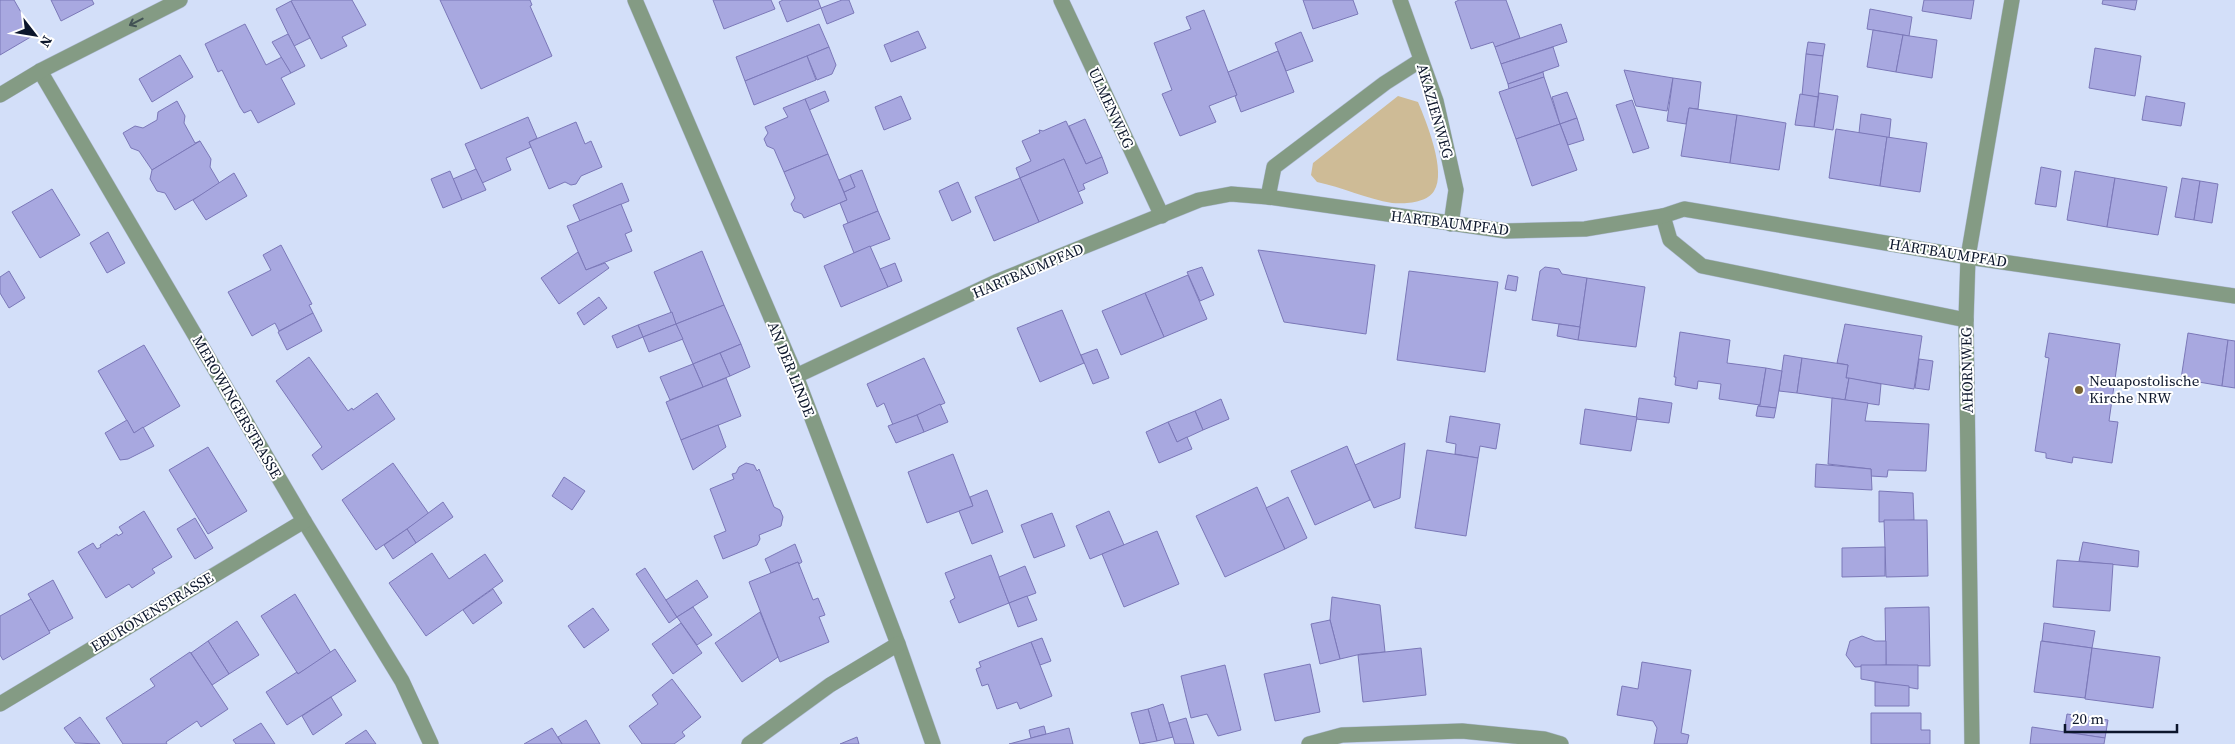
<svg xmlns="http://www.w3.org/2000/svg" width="2235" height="744" viewBox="0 0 2235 744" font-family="'Source Serif 4',serif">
  <rect width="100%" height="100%" fill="#d3dff9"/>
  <path fill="#cebb96" d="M1398,96l20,6c8,19 29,70 16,89 -7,12 -29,13 -42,12 -24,-4 -51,-16 -75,-21l-6,-7 2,-12z"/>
  <g fill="#a8a8e0" stroke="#7b78b8">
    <polygon points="0,0 14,0 34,35 0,55"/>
    <polygon points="51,0 92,0 94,4 61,21"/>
    <polygon points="293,0 352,0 366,25 342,37 347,46 321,59 291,1"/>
    <polygon points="440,0 530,0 532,5 530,6 552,56 481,89"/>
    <polygon points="713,0 771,0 775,9 724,29"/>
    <polygon points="783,0 818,0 821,8 787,22 779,2"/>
    <polygon points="842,0 849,0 854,13 827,24 821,8"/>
    <polygon points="1303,0 1353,0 1358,14 1313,29"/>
    <polygon points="1459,0 1506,0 1520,38 1495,47 1493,42 1471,49 1455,2"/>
    <polygon points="1924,0 1974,0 1971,19 1922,11"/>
    <polygon points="2103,0 2137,0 2135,10 2102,4"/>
    <polygon points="291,1 310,38 294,46 276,9"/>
    <polygon points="1870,9 1912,17 1909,36 1867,29"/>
    <polygon points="1204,10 1237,95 1209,106 1216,122 1180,136 1162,94 1172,90 1154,43 1191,29 1186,17"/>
    <polygon points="245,24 266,65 282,57 291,73 281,78 295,104 258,123 251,110 244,113 240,107 222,70 218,72 205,44"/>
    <polygon points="819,24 829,47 745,81 736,57"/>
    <polygon points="1561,24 1567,42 1501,64 1495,47"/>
    <polygon points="1873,30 1903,35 1896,72 1867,67"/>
    <polygon points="918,31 926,48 891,62 884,45"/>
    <polygon points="1301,32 1313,61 1286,71 1275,43"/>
    <polygon points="288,34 305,66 291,73 272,42"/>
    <polygon points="1903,35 1937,40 1932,78 1896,72"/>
    <polygon points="1808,42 1825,44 1823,56 1806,54"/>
    <polygon points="829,47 836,65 832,74 817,80 807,56"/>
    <polygon points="1553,47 1559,66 1508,84 1501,64"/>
    <polygon points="2095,48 2141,56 2135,96 2089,88"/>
    <polygon points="1278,51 1294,92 1241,112 1235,96 1237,95 1228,72"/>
    <polygon points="1806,54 1823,56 1818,97 1802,95"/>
    <polygon points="180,55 193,77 152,102 139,79"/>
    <polygon points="807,56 816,80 754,105 745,81"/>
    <polygon points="1624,70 1673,78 1667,111 1636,106"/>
    <polygon points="1543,72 1544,77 1509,89 1508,84"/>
    <polygon points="1544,77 1560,124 1516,139 1499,92"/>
    <polygon points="1673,78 1701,82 1698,109 1689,108 1686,124 1667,121"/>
    <polygon points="825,91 829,101 809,110 805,99"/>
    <polygon points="1567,92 1577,118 1560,124 1552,97"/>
    <polygon points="1819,93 1838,96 1833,130 1814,127"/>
    <polygon points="1800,94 1818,97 1814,127 1795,125"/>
    <polygon points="901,96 911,119 884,130 875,107"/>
    <polygon points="2146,96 2185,103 2181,126 2142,120"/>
    <polygon points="805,99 828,154 784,172 774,149 767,146 764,139 768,133 765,127 788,117 783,108"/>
    <polygon points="1632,100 1649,148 1633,153 1616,105"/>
    <polygon points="177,101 185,116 184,123 195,143 200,141 152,170 139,151 131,148 123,133 135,126 143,128 157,120 158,112"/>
    <polygon points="1689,108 1737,115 1730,163 1681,156"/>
    <polygon points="1861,114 1891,119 1889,138 1859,133"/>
    <polygon points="1737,115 1786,123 1779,170 1730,163"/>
    <polygon points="528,117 537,138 529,142 531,147 506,158 511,170 482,183 465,144"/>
    <polygon points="1577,118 1584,140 1568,145 1560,124"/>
    <polygon points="1085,119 1102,157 1086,164 1069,126"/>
    <polygon points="1066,121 1086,164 1102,157 1108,173 1083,184 1085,189 1078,192 1064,159 1020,178 1016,168 1031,161 1022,141 1040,133 1039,130 1043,131"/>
    <polygon points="576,122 585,144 591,141 602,167 581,176 576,184 571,185 565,182 549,189 529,142"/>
    <polygon points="1560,124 1577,170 1532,186 1516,139"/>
    <polygon points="1836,129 1887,137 1880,186 1829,178"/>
    <polygon points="1887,137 1927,143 1920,192 1880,186"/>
    <polygon points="200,141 211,159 210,167 220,184 175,210 165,193 157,191 150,179 152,170"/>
    <polygon points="828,154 847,200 804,218 802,214 794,211 791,204 795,198 784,172"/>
    <polygon points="1064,159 1083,203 1039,222 1020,178"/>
    <polygon points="2041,167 2061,171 2056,207 2035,204"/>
    <polygon points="476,169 486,190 462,200 453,179"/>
    <polygon points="862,170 878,211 848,223 840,203 847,200 844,192 855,187 850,175"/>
    <polygon points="450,171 462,200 443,208 431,179"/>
    <polygon points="2075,171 2115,178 2107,227 2067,220"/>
    <polygon points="234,173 247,196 206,220 193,200"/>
    <polygon points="850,175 855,187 844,192 839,180"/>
    <polygon points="1020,178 1039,222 994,241 975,197"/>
    <polygon points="2115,178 2167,187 2158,235 2107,227"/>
    <polygon points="2182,178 2200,181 2194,220 2175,217"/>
    <polygon points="2200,181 2218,184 2212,223 2194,220"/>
    <polygon points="958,182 971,212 952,221 939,191"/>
    <polygon points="622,183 629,201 580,221 573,205"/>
    <polygon points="52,189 80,235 40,258 12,212"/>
    <polygon points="621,204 632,231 625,234 632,251 586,270 567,226"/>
    <polygon points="878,211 890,239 854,253 843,225"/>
    <polygon points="108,232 125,263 107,273 90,243"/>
    <polygon points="281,245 312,304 309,305 313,313 279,331 275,323 252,336 228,292 271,270 263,255"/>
    <polygon points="870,246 888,287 841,307 824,266"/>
    <polygon points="1258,250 1375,265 1366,334 1284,322"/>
    <polygon points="702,251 724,305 676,324 654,272"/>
    <polygon points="578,252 586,270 605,263 609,268 559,304 541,278"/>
    <polygon points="895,263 902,281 888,287 880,269"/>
    <polygon points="1202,267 1214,295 1200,301 1187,272"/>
    <polygon points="1545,267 1559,269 1562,274 1587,278 1580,327 1532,320 1540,271"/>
    <polygon points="9,271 25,298 9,308 0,293 0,277"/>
    <polygon points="1409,271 1498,282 1485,372 1397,360"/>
    <polygon points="1188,275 1207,319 1164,337 1145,293"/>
    <polygon points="1508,275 1518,277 1516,291 1505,289"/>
    <polygon points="1587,278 1645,287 1636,347 1578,340"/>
    <polygon points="1145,293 1164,337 1121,355 1102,311"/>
    <polygon points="599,297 607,308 584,325 577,313"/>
    <polygon points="724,305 741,344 693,364 676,324"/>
    <polygon points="1062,310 1084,363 1040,382 1017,328"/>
    <polygon points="672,312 676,324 643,337 638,325"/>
    <polygon points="313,313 322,331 287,350 278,332"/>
    <polygon points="676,324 683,339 649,352 643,337"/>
    <polygon points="1559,324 1580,327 1578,340 1557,336"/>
    <polygon points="1845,324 1922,336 1914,389 1846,378 1848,365 1837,363"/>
    <polygon points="638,325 643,337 617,348 612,336"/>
    <polygon points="1680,332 1730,340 1727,363 1766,368 1760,405 1719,399 1721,384 1698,381 1697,389 1675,385 1676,377 1674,377"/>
    <polygon points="2049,333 2120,344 2109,421 2118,422 2112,463 2073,457 2072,463 2046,458 2046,453 2035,451 2049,358 2045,357"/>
    <polygon points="2188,333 2228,340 2222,386 2181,379"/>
    <polygon points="2228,340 2235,341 2235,388 2222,386"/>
    <polygon points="741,344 750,367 730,376 720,353"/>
    <polygon points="144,345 180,406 134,433 98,371"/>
    <polygon points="1097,349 1109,378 1093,384 1081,355"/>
    <polygon points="720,353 730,376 703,387 693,364"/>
    <polygon points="1784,355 1802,358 1797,393 1779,391"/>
    <polygon points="309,357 348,411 352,408 353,410 377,393 395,419 322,470 312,455 322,447 276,381"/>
    <polygon points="924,358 945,403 893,425 884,403 877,407 867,384"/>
    <polygon points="1802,358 1848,365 1846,378 1849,378 1845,400 1797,393"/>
    <polygon points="1919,359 1933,361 1929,390 1915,388"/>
    <polygon points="693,364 703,387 670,400 660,377"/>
    <polygon points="1766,368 1782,371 1776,408 1758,406 1760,405"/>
    <polygon points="726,378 741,416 681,440 666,402"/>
    <polygon points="1849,378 1881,384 1879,405 1845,400"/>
    <polygon points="1639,398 1672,403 1669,423 1636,419"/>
    <polygon points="1832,398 1868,403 1865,421 1929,424 1926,471 1888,470 1887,477 1871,476 1871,469 1828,464"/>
    <polygon points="1221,399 1229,419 1203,430 1195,411"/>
    <polygon points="940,404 948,422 924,432 917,415"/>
    <polygon points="1758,406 1776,408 1774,418 1756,416"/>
    <polygon points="1585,409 1637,417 1631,451 1580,444"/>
    <polygon points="1195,411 1203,430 1177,442 1168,422"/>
    <polygon points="917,415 924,432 896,443 888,426"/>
    <polygon points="1450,416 1500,424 1496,449 1480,446 1478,458 1455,454 1456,444 1446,442"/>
    <polygon points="127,420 134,433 143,427 154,446 128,459 120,460 105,433"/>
    <polygon points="1168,422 1177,442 1187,437 1192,449 1159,463 1146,432"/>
    <polygon points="718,425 726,447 693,470 681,440"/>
    <polygon points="1405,443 1400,498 1374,508 1355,465"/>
    <polygon points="1347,446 1370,500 1315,525 1291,471"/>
    <polygon points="208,447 247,511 208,534 169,470"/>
    <polygon points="1427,450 1478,458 1466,536 1415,528"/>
    <polygon points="953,454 973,506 927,523 908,472"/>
    <polygon points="393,463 429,514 376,550 342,500"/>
    <polygon points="746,463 754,465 757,471 759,469 774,507 780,510 783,517 781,526 759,535 760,539 757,545 723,559 714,536 726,531 710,489 734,479 732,474 736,473 739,467"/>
    <polygon points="1816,464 1871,469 1872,490 1815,487"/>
    <polygon points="564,477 585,491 572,510 552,496"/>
    <polygon points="1257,487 1285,549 1225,577 1196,516"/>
    <polygon points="987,490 1003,532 972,544 959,511 973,506 970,497"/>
    <polygon points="1879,491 1913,493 1914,520 1879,522"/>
    <polygon points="1288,497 1307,538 1285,549 1266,508"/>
    <polygon points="443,502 453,517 416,543 407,529"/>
    <polygon points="144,511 172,557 152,569 155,573 132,588 129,584 106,598 78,552 93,543 97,549 101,547 100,545 117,534 118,536 123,533 119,527"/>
    <polygon points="1109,511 1124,545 1090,559 1076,526"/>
    <polygon points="1052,513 1065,546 1034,558 1021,525"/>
    <polygon points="195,518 213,548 195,559 177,529"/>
    <polygon points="1884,520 1927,520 1928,576 1886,577"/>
    <polygon points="407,529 416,543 393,559 384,545"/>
    <polygon points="1157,531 1179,584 1124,607 1102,554"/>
    <polygon points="2083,542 2139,551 2138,567 2079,561"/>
    <polygon points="795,544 802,562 799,564 798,562 771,573 765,559"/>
    <polygon points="1885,547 1885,576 1842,577 1842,548"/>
    <polygon points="432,553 449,579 485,554 503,581 426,636 389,583"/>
    <polygon points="991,555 1009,603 959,623 950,601 955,598 945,573"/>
    <polygon points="2057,560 2113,564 2110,611 2053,607"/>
    <polygon points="798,562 813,600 818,598 825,615 819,617 829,642 780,662 749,582"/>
    <polygon points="1025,566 1036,593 1009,603 999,577"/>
    <polygon points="645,568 677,617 669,623 636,574"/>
    <polygon points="53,580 73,618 49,631 28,594"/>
    <polygon points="697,580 708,597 677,617 666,600"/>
    <polygon points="493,589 502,603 473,624 463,610"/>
    <polygon points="295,594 331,653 298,674 261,616"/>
    <polygon points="1027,596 1037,620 1018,627 1009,603"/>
    <polygon points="1332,597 1380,605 1385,652 1361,654 1340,659 1330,620"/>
    <polygon points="31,599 50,633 3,660 0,655 0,616"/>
    <polygon points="693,607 712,635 697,645 677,617"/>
    <polygon points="1929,607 1930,666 1886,665 1885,608"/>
    <polygon points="593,608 609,630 584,648 568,626"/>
    <polygon points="760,612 778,657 742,682 715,643"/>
    <polygon points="1330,620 1340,659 1320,664 1311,624"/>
    <polygon points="237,621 259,655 229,674 208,641"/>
    <polygon points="681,623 702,653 673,674 652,644"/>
    <polygon points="2044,623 2095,631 2092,648 2042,641"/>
    <polygon points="1862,636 1875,641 1886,641 1886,665 1855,667 1846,655 1850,641"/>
    <polygon points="1042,638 1051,661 1040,665 1031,642"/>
    <polygon points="208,641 229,674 212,685 191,653"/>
    <polygon points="2041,641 2092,648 2085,698 2034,692"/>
    <polygon points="1031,642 1052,696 1020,709 1017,702 997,709 988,684 982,686 976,669 981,667 979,662"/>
    <polygon points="1421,648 1426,695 1363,702 1358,655"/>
    <polygon points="2092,648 2160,657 2153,708 2085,699"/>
    <polygon points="335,649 356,681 287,725 266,692 297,672 298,674"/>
    <polygon points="190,652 228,709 201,727 197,721 166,742 167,744 123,744 106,718 155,686 150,679"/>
    <polygon points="1642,662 1691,670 1681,733 1689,735 1687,744 1654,744 1657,728 1653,721 1617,715 1622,686 1638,689"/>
    <polygon points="1310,664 1320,712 1275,721 1264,674"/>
    <polygon points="1225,665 1241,730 1218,736 1207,714 1191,718 1181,676"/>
    <polygon points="1861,665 1918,665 1918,689 1861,679"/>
    <polygon points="672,679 701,717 682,732 685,736 674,744 642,744 629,726 658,704 652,695"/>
    <polygon points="1875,682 1909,686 1909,706 1875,706"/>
    <polygon points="331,697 342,715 313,735 302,716"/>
    <polygon points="1163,704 1173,737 1157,741 1148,709"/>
    <polygon points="1148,709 1157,741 1140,744 1131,713"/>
    <polygon points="1871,713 1921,713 1921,730 1930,730 1930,744 1871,744"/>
    <polygon points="2067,714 2108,720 2105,738 2064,732"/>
    <polygon points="80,717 100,744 75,743 64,728"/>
    <polygon points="1186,718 1194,744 1175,744 1169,723"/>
    <polygon points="586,720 600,744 562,744 558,737"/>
    <polygon points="261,723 275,744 236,744 233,740"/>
    <polygon points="1044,726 1046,734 1031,738 1029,730"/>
    <polygon points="2032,727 2105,738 2104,744 2030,744"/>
    <polygon points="552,728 562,744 524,744"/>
    <polygon points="1069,728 1073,744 1009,744"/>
    <polygon points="366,730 376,744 345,744"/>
    <polygon points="857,737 859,744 840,744"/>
  </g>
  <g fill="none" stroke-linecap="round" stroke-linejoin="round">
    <defs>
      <g id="minor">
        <polyline points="635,0 796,376 898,644 933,744"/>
        <polyline points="1061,0 1162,216"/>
        <polyline points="1400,0 1436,101 1456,190 1451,224"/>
        <polyline points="40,71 304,521 402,681 431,744"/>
        <polyline points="0,95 40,71 180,0"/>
        <polyline points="1268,197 1274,167 1385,83 1421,60"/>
        <polyline points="1663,216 1670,240 1702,266 1966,320"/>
        <polyline points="796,376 996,282 1199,200 1231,194 1268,197 1506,231 1585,229 1663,216 1684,209 1968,257 2235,296"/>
        <polyline points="0,704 304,521"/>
        <polyline points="749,744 830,685 898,644"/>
        <polyline points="1309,744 1342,735 1462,731 1544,739 1561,744"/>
        <polyline points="1972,744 1966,320 1968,257 2012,0"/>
      </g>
    </defs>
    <use href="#minor" stroke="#afbbd4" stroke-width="16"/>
    <use href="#minor" stroke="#849b84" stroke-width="15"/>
  </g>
  <defs><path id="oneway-shaft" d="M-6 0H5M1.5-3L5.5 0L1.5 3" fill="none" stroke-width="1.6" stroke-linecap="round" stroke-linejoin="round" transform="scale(1.25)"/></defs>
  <use stroke="#425254" href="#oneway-shaft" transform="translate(136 22) rotate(153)"/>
  <circle fill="#796333" stroke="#fff" stroke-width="2" cx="2079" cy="390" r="5"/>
  <g text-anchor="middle" stroke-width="4" stroke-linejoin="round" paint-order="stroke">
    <g font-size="15" fill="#0c162c" stroke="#fff">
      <text transform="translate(1111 108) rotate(65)" y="5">ULMENWEG</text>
      <text transform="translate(1435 111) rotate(74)" y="5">AKAZIENWEG</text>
      <text transform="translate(1450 223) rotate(7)" y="5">HARTBAUMPFAD</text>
      <text transform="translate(1948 253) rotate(9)" y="5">HARTBAUMPFAD</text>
      <text transform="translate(1028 271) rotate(-23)" y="5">HARTBAUMPFAD</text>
      <text transform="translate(791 369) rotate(68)" y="5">AN DER LINDE</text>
      <text transform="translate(1967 370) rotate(-91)" y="5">AHORNWEG</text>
      <text transform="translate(237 407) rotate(60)" y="5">MEROWINGERSTRASSE</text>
      <text transform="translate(152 612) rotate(-31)" y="5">EBURONENSTRASSE</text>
    </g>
    <g font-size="15" fill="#0c162c" stroke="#fff" text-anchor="start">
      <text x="2089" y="386">Neuapostolische<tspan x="2089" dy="17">Kirche NRW</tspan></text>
    </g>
  </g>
  <g transform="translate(35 35) rotate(121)" stroke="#ffffff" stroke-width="4" paint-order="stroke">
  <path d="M0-4L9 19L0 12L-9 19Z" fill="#0c162c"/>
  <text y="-8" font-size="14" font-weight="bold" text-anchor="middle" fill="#0c162c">N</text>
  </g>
  <path d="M2065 724v8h112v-8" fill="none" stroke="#0c162c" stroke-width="2.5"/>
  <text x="2072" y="724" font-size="15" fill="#0c162c" stroke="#ffffff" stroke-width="4" paint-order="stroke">20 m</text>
</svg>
